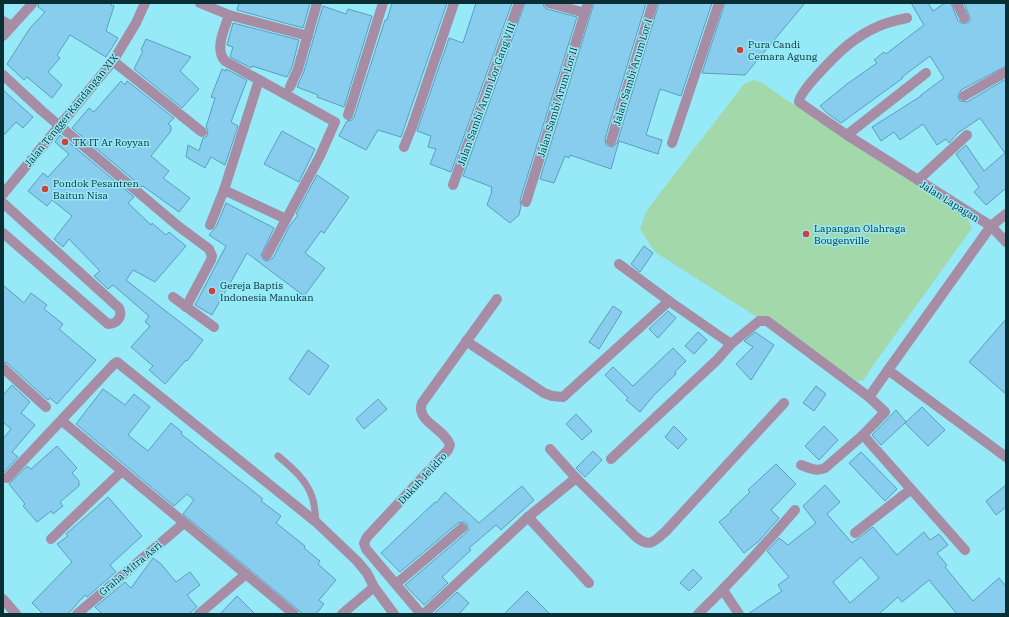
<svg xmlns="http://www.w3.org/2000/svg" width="1009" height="617" viewBox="0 0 1009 617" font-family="'IBM Plex Serif',serif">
  <rect width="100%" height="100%" fill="#96e9f6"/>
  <polygon fill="#a3d8aa" points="753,80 762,83 782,97 956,208 967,217 972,228 872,367 864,380 857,381 655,252 640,229 647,210 744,84"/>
  <g fill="#88cded" stroke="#5a9fbd" fill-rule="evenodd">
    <polygon points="39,3 112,3 111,5 114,6 106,31 118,38 106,57 70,35 57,55 60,58 48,72 62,85 52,98 27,77 24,80 7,64 30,28 45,12 38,7"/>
    <polygon points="239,3 310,3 303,28 237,10"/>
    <polygon points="392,3 447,3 401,137 378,130 366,150 339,136 347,121 352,120 354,117 385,20 387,20"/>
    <polygon points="476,3 512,3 451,172 430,164 436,149 428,147 431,136 417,131 449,38 463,43"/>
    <polygon points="525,3 543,3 544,7 547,9 577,17 520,200 521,206 519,215 510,223 487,205 492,191 491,191 492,187 463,176"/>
    <polygon points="594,3 646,3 605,139 606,145 612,147 617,143 659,3 712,3 681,96 660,89 646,135 662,140 658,154 619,141 611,169 570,155 569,158 565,156 554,183 540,179"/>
    <polygon points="725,3 805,3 745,75 702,73"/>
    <polygon points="911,3 928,3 933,11 945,3 951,3 958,21 964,24 969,22 970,18 964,3 1006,3 1006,66 961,90 958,96 960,101 967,102 1006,79 1006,188 986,205 974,192 979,187 956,154 966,145 984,171 1005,153 980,118 958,133 949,143 946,139 937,145 923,124 900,140 894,132 881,141 872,127 921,96 921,95 944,78 930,56 902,77 903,78 841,123 827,113 820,106 847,84 877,63 874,60 884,52 886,54 924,25"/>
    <polygon points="323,6 346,14 348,9 372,16 344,107 317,97 318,95 297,87 304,71"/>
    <polygon points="233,23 299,40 292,67 287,77 252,66 251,68 230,57 233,47 227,45"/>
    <polygon points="146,39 191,57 180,71 199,89 182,108 134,69 143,51 141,50"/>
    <polygon points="222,69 226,71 226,69 247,80 231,122 238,126 225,165 211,157 205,168 186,157 188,145 199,151 203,138 207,136 208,130 206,127 215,98 211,97"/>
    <polygon points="121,81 125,85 127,81 174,118 168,124 171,126 171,131 151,156 169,171 163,178 190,198 179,212 143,186 142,187 72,128 89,108 94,112"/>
    <polygon points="3,90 33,117 23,128 16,122 3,136"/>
    <polygon points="282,131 315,149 299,182 264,164"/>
    <polygon points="60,135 134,197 128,203 151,225 152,223 166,235 169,232 186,246 155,282 133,270 126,280 203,340 187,361 186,360 165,384 149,370 153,366 131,347 150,326 145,322 149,316 113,285 108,289 94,276 100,271 69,239 63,247 54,239 72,216 52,200 47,206 28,191 43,173 48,177 69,154 55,142"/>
    <polygon points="317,175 349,197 324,233 321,231 305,253 325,268 304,296 247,253 212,315 195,305 226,246 209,235 216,227 226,203 274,228 261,255 264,260 268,261 273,258 289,227 298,215 296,214"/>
    <polygon points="644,246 653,253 640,272 631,264"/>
    <polygon points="3,285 24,303 31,293 47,305 44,309 63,324 59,329 96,360 57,404 50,398 48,400 7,363 3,362"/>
    <polygon points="613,306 622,312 599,349 589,342"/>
    <polygon points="668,311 676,318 658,338 649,329"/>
    <polygon points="1006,319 1006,394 969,362"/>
    <polygon points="698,332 707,340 694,354 685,346"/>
    <polygon points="755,332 774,345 751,380 736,364 753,347 744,341"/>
    <polygon points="673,348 686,361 675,372 676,374 654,395 640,412 626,400 628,398 605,375 613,367 633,386"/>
    <polygon points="308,350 329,366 309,395 289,379"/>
    <polygon points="12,385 30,402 21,413 35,425 12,452 18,457 3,473 3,439 11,429 3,422 3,395"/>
    <polygon points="816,386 826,394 814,411 803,403"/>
    <polygon points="103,389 125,405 134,394 150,407 128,435 148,451 171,423 182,432 181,434 263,499 261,501 281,516 276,523 305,546 304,548 320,561 318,564 336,580 319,600 324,604 316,614 303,614 183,514 194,500 187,494 174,506 76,424"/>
    <polygon points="378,399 387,409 364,429 356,419"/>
    <polygon points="922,407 945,430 928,446 905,423"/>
    <polygon points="896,410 906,422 881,445 872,435"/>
    <polygon points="576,414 592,431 582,440 566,424"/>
    <polygon points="674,426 687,439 678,449 665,437"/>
    <polygon points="824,426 838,440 819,460 805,446"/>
    <polygon points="57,446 77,468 72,473 79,481 79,486 60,502 63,506 53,514 51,511 37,522 23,506 25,504 9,484 27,466 31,469"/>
    <polygon points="593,451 602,460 585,477 576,468"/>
    <polygon points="861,452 897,489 885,501 849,463"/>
    <polygon points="776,464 796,484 771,510 779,518 759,541 744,553 719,522 731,512 730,511 750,492 748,490"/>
    <path d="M825,485l15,17 -13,12 25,29 21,-16 24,28 27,-23 6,8 9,-6 9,11 -11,8 10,12 -2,2 28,34 26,-23 7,8v28h-49l-28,-34 -27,22 -4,-5 -19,17h-131l34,-23 -4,-6 11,-8 -22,-26 12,-13 9,7 28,-22 -13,-17zM861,557l18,21 -29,25 -17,-21z"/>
    <polygon points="1006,485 1006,507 996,515 986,501"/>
    <polygon points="522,486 534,500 501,530 496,525 469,548 471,550 442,577 448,583 424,605 405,585 466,533 468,530 467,524 464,522 458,523 400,572 381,553 435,502 436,503 445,492 479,523"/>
    <polygon points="108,497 142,536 110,565 116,572 87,597 85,595 68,614 43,614 32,603 72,562 57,544 68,536 66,534"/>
    <polygon points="153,558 161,564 176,582 190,572 200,585 187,595 197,607 189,614 102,614 95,607 125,582 131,588"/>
    <polygon points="693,569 702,578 689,591 680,583"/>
    <polygon points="527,591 550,614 504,614"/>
    <polygon points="457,592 469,603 459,614 434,614"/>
    <polygon points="237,596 255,614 220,614"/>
  </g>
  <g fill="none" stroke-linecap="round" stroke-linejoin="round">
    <path stroke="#a68da5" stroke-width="7" d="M278,456c13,11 29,24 34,41 3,8 3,16 4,25"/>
    <g stroke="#a68da5" stroke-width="10">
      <polyline points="200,3 229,15 308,36"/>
      <polyline points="549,3 585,13"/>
      <polyline points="957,3 964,18"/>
      <path d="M229,15c-4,13 -15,34 -4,46l110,61 -15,34 -53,99"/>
      <path d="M907,18c-10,2 -20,4 -30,9 -10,4 -20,11 -28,17 -10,8 -50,47 -50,58l48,33 144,91 -103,144 118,87"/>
      <polyline points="3,21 12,26"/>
      <polyline points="3,36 33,3"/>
      <polyline points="113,61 202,132"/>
      <polyline points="3,75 42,111 178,226 209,249 212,256 211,260 186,307"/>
      <polyline points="290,87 298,69 317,3"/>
      <polyline points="964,96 1006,72"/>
      <polyline points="348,115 383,3"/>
      <polyline points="847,135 926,73"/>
      <polyline points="611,141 653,3"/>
      <polyline points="672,143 719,3"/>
      <polyline points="404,147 412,127 454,3"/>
      <polyline points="918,180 967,135"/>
      <polyline points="453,185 519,3"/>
      <polyline points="224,190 286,219"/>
      <polyline points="3,194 113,61 136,23 145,3"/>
      <polyline points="526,202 588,3"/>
      <path d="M3,203l116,105c4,9 -2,16 -11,16l-105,-91"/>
      <polyline points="1006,214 991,226 1006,242"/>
      <polyline points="210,225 224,190 259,80"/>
      <polyline points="619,264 669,301 731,344"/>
      <polyline points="173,297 214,327"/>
      <polyline points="466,341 544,393 552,396 563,397 669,301"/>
      <polyline points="3,368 46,407"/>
      <polyline points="62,421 294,614"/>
      <polyline points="863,435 965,550"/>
      <polyline points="611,459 717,360 731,344 759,321 767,321 869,397"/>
      <path d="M801,465c9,3 15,7 24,3l38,-33 22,-23 -16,-15 19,-27"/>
      <polyline points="7,478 114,364 117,362 316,522 357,561 367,573 374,587 394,614"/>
      <path d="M576,478l60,59c14,11 18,5 30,-6l118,-128"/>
      <polyline points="528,517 589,583"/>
      <polyline points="855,533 910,490"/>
      <polyline points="51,539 122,471"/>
      <polyline points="396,584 462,528"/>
      <polyline points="723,590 739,614"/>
      <polyline points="3,599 16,614"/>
      <polyline points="77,614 184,523"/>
      <polyline points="199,614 246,574"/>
      <polyline points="342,614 374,587"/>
      <path d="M421,614l-55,-65 -2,-6 3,-6 81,-87 2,-5c-5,-16 -35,-24 -28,-42l75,-104"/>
      <polyline points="424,614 528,517 576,478 550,449"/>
      <path d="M698,614c34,-33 66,-68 97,-104"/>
    </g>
  </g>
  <g fill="#cf4137" stroke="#96e9f6" stroke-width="1.5">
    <circle cx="740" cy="50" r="4"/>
    <circle cx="65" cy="142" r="4"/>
    <circle cx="45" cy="189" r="4"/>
    <circle cx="806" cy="234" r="4"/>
    <circle cx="212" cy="291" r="4"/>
  </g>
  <g text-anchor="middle" stroke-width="3" stroke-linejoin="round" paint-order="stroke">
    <g font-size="10" fill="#092e33" stroke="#96e9f6" text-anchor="start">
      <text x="748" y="48">Pura Candi<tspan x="748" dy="12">Cemara Agung</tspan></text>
      <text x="73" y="146">TK IT Ar Royyan</text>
      <text x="53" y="187">Pondok Pesantren<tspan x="53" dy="12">Baitun Nisa</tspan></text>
      <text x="814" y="232">Lapangan Olahraga<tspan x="814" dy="12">Bougenville</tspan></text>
      <text x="220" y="289">Gereja Baptis<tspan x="220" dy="12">Indonesia Manukan</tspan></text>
    </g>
    <g font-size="10" fill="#092e33" stroke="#96e9f6">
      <text transform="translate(632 72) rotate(-73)" y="4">Jalan Sambi Arum Lor I</text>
      <text transform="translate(486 94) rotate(-70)" y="4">Jalan Sambi Arum Lor Gang VIII</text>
      <text transform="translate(557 102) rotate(-73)" y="4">Jalan Sambi Arum Lor II</text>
      <text transform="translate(71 110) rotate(-51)" y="4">Jalan Tengger Kandangan XIX</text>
      <text transform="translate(950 201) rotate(32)" y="4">Jalan Lapagan</text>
      <text transform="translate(422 478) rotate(-47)" y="4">Dukuh Jelidro</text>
      <text transform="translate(130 568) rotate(-40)" y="4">Graha Mitra Asri</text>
    </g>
  </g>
  <rect width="1009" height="617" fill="none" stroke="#092e33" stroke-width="8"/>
</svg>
